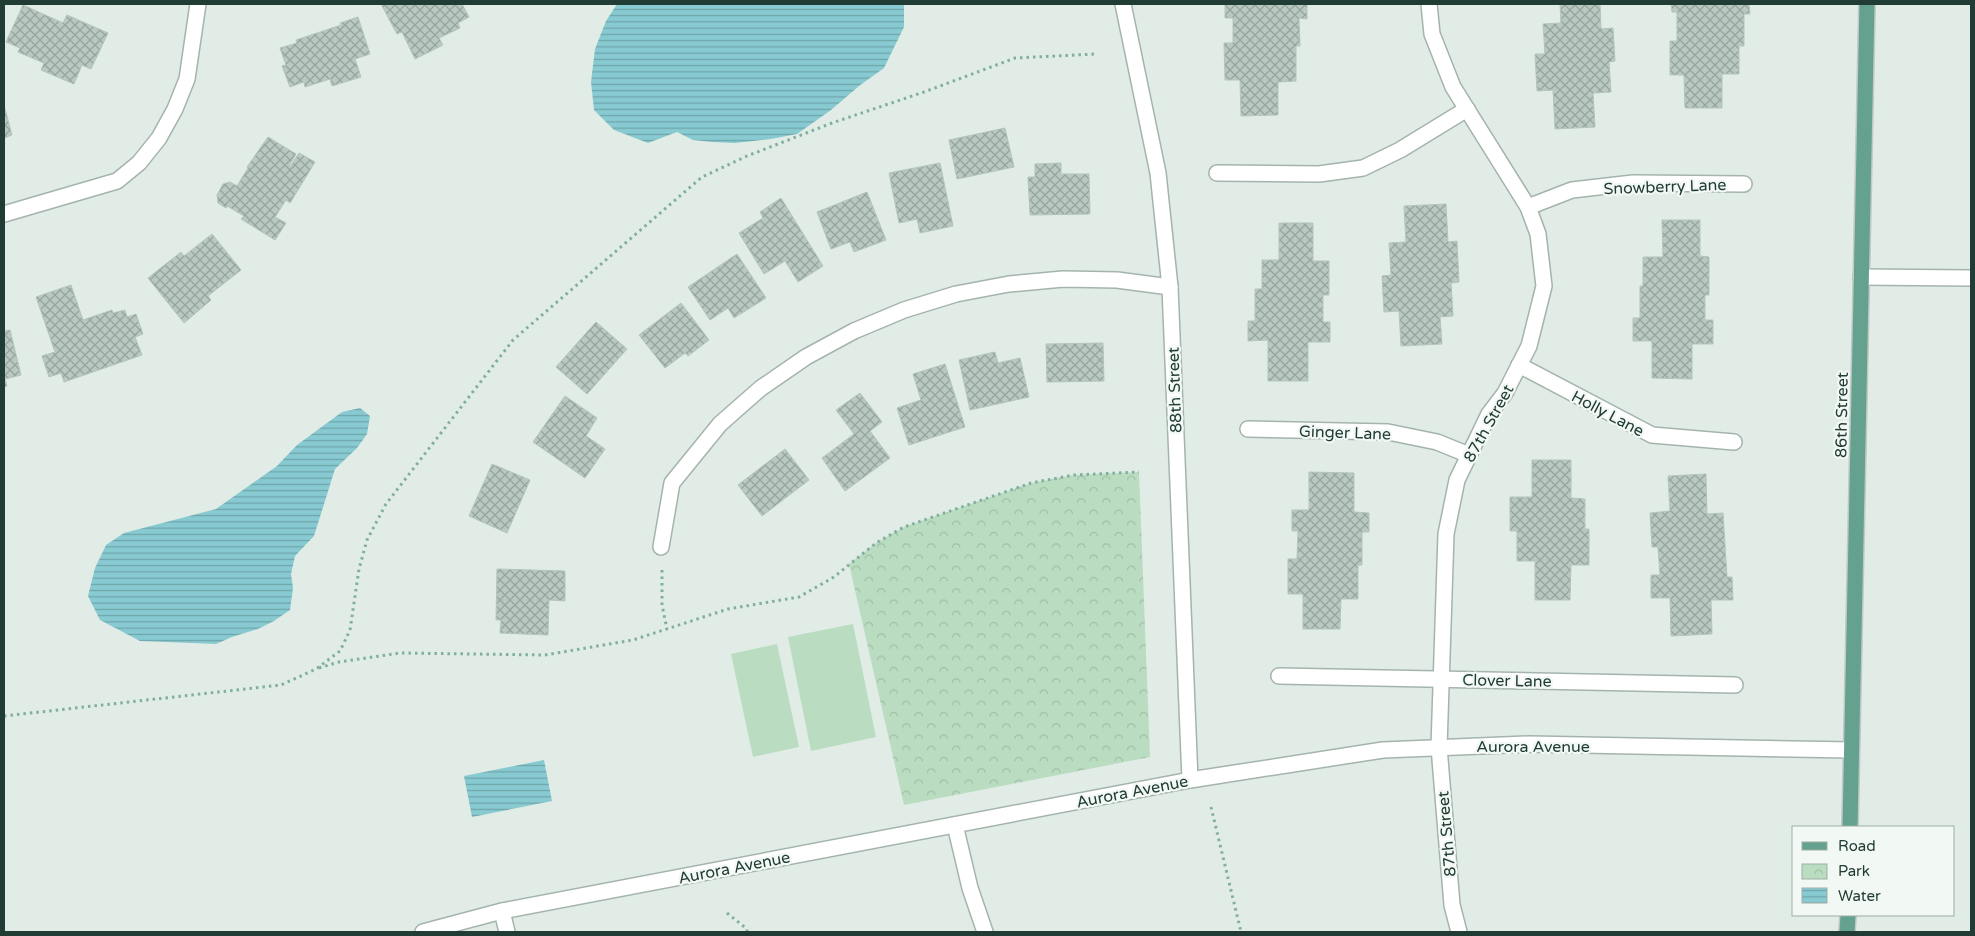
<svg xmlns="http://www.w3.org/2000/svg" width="1975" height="936" viewBox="0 0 1975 936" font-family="'Varela Round',sans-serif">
  <defs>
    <pattern id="park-crowns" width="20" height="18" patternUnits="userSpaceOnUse" patternTransform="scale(1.25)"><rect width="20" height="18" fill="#baddc1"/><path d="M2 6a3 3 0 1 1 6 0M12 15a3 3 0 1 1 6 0" fill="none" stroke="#a0bfa6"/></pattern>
    <pattern id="water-rules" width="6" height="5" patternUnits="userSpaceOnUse" patternTransform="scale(1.25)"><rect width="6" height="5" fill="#88cad1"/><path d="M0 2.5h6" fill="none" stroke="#6fa5aa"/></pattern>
    <pattern id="building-cross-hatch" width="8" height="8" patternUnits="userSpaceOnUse" patternTransform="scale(1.25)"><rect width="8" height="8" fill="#b9c9c2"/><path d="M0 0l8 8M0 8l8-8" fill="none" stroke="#96a49e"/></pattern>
  </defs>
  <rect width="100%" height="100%" fill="#e1ece6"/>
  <polygon fill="url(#park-crowns)" points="1139,472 1150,757 904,805 849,564 876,543 904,527 1031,483 1074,475"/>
  <g fill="#baddc1">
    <polygon points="853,624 876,737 811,751 788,637"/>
    <polygon points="777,644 799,747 753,757 731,654"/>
  </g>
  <g fill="url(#water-rules)">
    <polygon points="617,4 904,4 904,27 884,68 859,86 831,110 797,134 771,139 735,143 712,142 693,140 677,132 648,143 614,130 594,110 591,82 595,49 606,21"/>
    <polygon points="360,408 370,416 367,434 357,448 335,469 314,536 295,556 291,574 293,588 290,610 274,621 258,629 232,637 216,644 140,641 100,620 88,596 95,568 106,545 124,533 216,509 277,466 297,445 342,412"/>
    <polygon points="544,760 552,801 472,817 464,776"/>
  </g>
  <g fill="url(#building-cross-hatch)" stroke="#b3c5bd">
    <polygon points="381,4 462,4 469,17 458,23 460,28 439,38 443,45 415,59 402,32 397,34"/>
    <polygon points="1225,4 1307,4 1307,19 1299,18 1300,46 1296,46 1296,81 1278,82 1278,115 1241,116 1240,80 1225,80 1224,43 1233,43 1233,18 1225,18"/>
    <polygon points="1560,4 1600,4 1601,29 1613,28 1615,61 1609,62 1611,92 1593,93 1595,127 1555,129 1553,90 1537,91 1535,54 1545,54 1543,24 1561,23"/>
    <polygon points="1671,4 1749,4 1750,14 1744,14 1744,46 1739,46 1739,74 1722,74 1722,108 1685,108 1684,75 1670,75 1670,41 1677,41 1677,12 1672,12"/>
    <polygon points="23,5 63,23 67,15 108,33 91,69 82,65 74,84 41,70 44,63 18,52 20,48 6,42"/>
    <polygon points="358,17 370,54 355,59 361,77 332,86 330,79 305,87 304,82 290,87 282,66 286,65 280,48 297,43 296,40 341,25 340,23"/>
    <polygon points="4,105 12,135 4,138"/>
    <polygon points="1005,128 1014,167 957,179 949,140"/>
    <polygon points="268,137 296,154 289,166 290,167 299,153 315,162 290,203 286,200 275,217 286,223 275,240 241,219 244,216 227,206 226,208 218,203 217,195 223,184 230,182 237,186 248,168 247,167"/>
    <polygon points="940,163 953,226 920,233 917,219 899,223 889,173"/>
    <polygon points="1061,163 1061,174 1089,174 1090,214 1030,215 1028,177 1035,177 1035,164"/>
    <polygon points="867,192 886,240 854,252 850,242 831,249 817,212"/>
    <polygon points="781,198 823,266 798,282 785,261 764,274 739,233 763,218 760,212"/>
    <polygon points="1446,204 1448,242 1457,241 1459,282 1451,283 1453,316 1440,317 1442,344 1401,346 1399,311 1384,312 1382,276 1391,275 1389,243 1406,242 1404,206"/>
    <polygon points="1662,220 1700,220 1700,256 1709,257 1709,295 1705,295 1705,320 1713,320 1713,344 1692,344 1692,379 1652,378 1652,341 1633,341 1633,318 1640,318 1640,286 1643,286 1643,257 1663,257"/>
    <polygon points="1279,223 1313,223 1313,261 1329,261 1329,295 1323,295 1323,322 1330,322 1330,342 1308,342 1308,381 1268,381 1268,340 1248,341 1248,321 1255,321 1255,289 1262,289 1262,260 1279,260"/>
    <polygon points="212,234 241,270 208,296 211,300 184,323 148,278 181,252 184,256"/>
    <polygon points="737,254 766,298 734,318 728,308 710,320 688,287"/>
    <polygon points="71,285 83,320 112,310 113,313 125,310 127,317 136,314 143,334 135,337 142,355 64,382 61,373 49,377 42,356 55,352 36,297"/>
    <polygon points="681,303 709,340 688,356 685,353 665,368 639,335"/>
    <polygon points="596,322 627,349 587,394 556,367"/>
    <polygon points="4,330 4,331 10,330 21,375 5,379 7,386 4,387"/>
    <polygon points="1103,343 1104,381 1047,382 1046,344"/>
    <polygon points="995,352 998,363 1020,358 1029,397 970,410 959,360"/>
    <polygon points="945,364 965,427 909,445 897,408 921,400 913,374"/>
    <polygon points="860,393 882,422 870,431 890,458 845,491 822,458 854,434 836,410"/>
    <polygon points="565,396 597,418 586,436 605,449 585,478 533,442"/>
    <polygon points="785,449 809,480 762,516 738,485"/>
    <polygon points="1532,460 1571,460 1571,498 1585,499 1585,529 1589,529 1589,565 1571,565 1570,600 1535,600 1535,561 1517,561 1517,531 1510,531 1510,497 1532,497"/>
    <polygon points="492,464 530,480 507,533 469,516"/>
    <polygon points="1309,472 1354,473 1354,512 1369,513 1369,532 1362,532 1362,565 1358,565 1358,599 1341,599 1340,629 1303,629 1303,594 1288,594 1288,559 1297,559 1298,531 1292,531 1292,510 1309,510"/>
    <polygon points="1706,474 1707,514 1723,513 1727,577 1732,577 1733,600 1711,600 1712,634 1671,636 1670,598 1651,598 1651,575 1660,575 1658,547 1652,547 1650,513 1670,511 1668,476"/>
    <polygon points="497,569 565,571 565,601 549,600 548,635 500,633 501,620 496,620"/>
  </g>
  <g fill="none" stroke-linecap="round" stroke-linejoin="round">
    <defs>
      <g id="minor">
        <polyline points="1123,4 1158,173 1170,287 1190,780"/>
        <polyline points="1429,4 1432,34 1453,87 1528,207 1538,234 1544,286 1529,346 1505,393 1489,414 1457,480 1446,534 1439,747 1452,905 1459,932"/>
        <polyline points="1217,173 1319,174 1363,168 1400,150 1467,109"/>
        <polyline points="1528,207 1572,190 1633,183 1744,184"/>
        <polyline points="4,214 117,181 139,163 159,138 175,109 187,79 198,4"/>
        <polyline points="1861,277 1971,278"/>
        <polyline points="1519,365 1652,435 1734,442"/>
        <polyline points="1248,429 1388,432 1437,442 1469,455"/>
        <polyline points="661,547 672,483 720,424 761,388 806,357 854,331 904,310 956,294 1009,284 1063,279 1117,280 1170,287"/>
        <polyline points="1279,676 1735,685"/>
        <polyline points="955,825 970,888 985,932"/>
        <polyline points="502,911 507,932"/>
        <polyline points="423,932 502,911 1190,780 1383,750 1529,744 1851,750"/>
      </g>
      <g id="primary">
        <polyline points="1850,827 1867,4"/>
        <polyline points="1847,932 1848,915"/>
      </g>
    </defs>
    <use href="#minor" stroke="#a4b4ad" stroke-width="18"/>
    <use href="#primary" stroke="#c1c8c6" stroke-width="18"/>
    <g stroke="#81af9f" stroke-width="3" stroke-dasharray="2.5 4" stroke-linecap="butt">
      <polyline points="662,570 662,605 667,629"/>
      <polyline points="319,668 339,662 400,653 545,655 633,640 728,609 799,597 834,577 876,543 904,527 1031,483 1074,475 1139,472"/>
      <polyline points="4,716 281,685 316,669 340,651 350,630 359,569 367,540 386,504 513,340 702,177 747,156 832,123 924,92 1015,58 1096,54"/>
      <polyline points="1211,807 1241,932"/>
      <polyline points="727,913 747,929 747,932"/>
    </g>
    <use href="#minor" stroke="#fff" stroke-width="15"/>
    <use href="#primary" stroke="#65a18f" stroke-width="15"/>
  </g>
  <g text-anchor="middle" stroke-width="4.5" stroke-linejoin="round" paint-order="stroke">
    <g font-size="16" fill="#213c34" stroke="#f2f8f4">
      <text transform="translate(1665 186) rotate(-2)" y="6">Snowberry Lane</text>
      <text transform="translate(1174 390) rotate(-92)" y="6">88th Street</text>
      <text transform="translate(1608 413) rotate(28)" y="6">Holly Lane</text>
      <text transform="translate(1841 415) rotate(-89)" y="6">86th Street</text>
      <text transform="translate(1488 423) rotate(-61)" y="6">87th Street</text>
      <text transform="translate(1345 432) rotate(2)" y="6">Ginger Lane</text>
      <text transform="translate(1507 680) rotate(1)" y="6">Clover Lane</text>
      <text x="1533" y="752">Aurora Avenue</text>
      <text transform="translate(1132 791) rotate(-11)" y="6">Aurora Avenue</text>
      <text transform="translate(1446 834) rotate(-95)" y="6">87th Street</text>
      <text transform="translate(734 867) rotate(-11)" y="6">Aurora Avenue</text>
    </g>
  </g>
  <rect width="1975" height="936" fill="none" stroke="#213c34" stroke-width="10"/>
  <rect x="1792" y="826" width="162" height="90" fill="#f2f8f4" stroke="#9eada7"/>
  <rect x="1802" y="842" width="25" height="8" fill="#65a18f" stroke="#9eada7"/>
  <text x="1838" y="851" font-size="15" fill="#213c34">Road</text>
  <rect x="1802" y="864" width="25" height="15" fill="url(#park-crowns)" stroke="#9eada7"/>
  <text x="1838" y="876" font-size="15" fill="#213c34">Park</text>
  <rect x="1802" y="888" width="25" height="15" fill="url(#water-rules)" stroke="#9eada7"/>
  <text x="1838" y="901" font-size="15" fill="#213c34">Water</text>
</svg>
